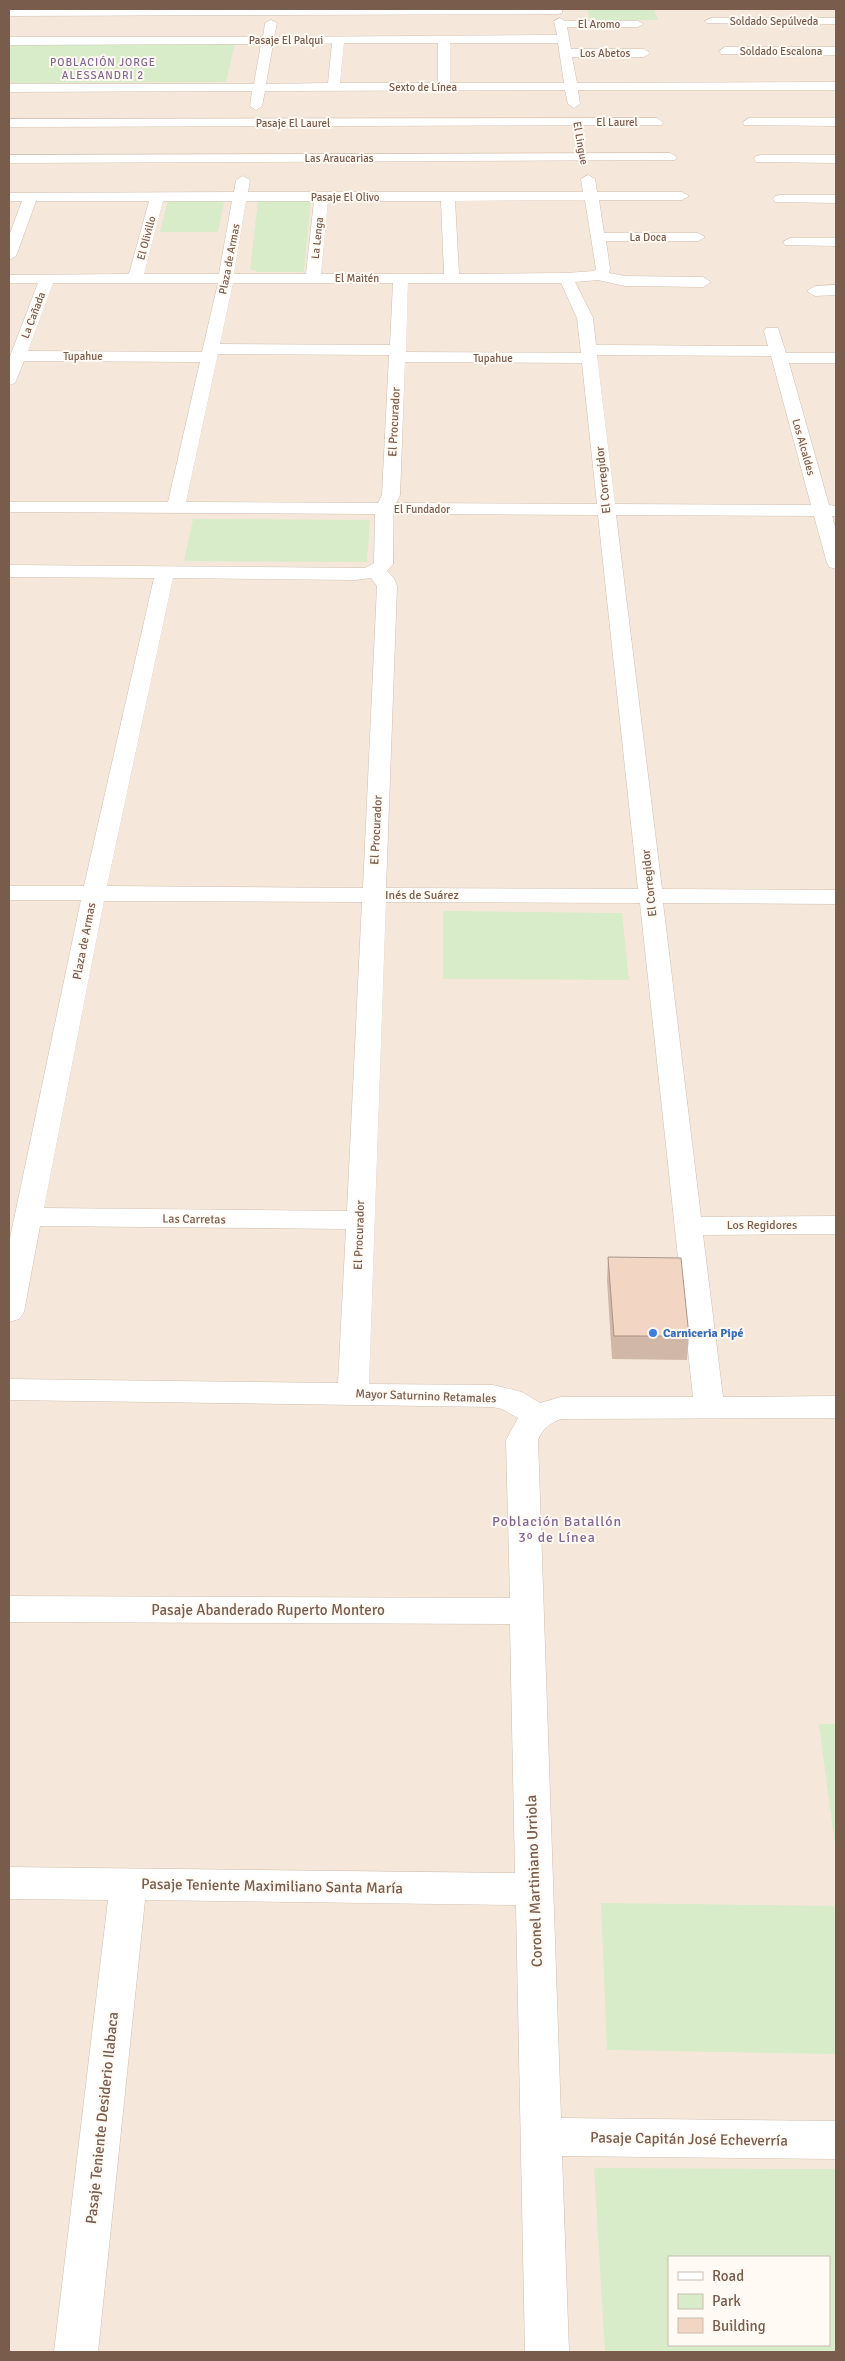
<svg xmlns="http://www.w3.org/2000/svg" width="845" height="2361" viewBox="0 0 845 2361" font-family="Signika,sans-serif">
  <rect width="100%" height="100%" fill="#fdf6ec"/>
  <path fill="#f5e8da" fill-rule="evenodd" d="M9,9h827v2343h-827zM669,2257h160v88h-160z"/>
  <g fill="#d8ecc9" fill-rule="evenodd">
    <polygon points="587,9 654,9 658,20 590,20"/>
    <polygon points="235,43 226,82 9,83 9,44"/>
    <polygon points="168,200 215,200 224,203 218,232 160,232"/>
    <polygon points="258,200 311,200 304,272 258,272 250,269"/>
    <polygon points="193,519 370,520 367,562 184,561"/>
    <polygon points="443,911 622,913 629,980 443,979"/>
    <polygon points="819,1724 836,1724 836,1853"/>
    <polygon points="601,1903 834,1906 836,1922 836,2054 607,2050"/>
    <path d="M594,2168l242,1v183h-231zM669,2257h160v88h-160z"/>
  </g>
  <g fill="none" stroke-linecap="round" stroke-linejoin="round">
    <defs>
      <g id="minor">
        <polygon points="562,9 562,13 558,14 9,16 9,10"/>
        <path d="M560,18l5,3h73l6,3 -6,3h-71l4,22h73l6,4 -6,4h-72l5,26 259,-1v8h-258l2,14 -6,4 -6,-4 -3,-14 -300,1 -3,15 -6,4 -6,-4 2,-15 -243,1v-8h245l7,-40 -252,1v-8h254l2,-14 6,-3 6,3 -3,14 283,-2 -3,-14zM332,43l-4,40 -62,1 7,-40zM344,43h94v40h-98zM450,43h108l6,40h-114z"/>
        <polygon points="711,18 836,18 836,24 707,23 705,21"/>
        <polygon points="725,47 836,47 836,55 721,54 719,51"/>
        <polygon points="657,118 663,122 662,125 9,127 9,119"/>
        <polygon points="749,118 836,118 836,126 744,125 743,122"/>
        <polygon points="670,153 677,157 675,160 9,163 9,155"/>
        <polygon points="761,155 836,155 836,163 756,162 754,159 756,156"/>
        <path d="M588,175l7,4 2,13h85l7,4 -7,4h-83l5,33h94l7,4 -7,4h-92l4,28 -1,4 16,3 78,1 8,5 -8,5 -78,-1 -27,-6 -23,2 18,36 3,27 172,1 -4,-15 2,-3h12l8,25h50v10h-47l40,142 7,1v10h-4l4,14v39l-7,-2 -2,-4 -13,-47 -198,-1 46,374 174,1v14l-173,-1 38,314 135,-1v18l-133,1 20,162 113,-1v22l-275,1c-11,4 -19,10 -23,21l23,678 275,3v38l-274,-3 7,196h-44l-9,-447 -371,-5 -47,452h-44l54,-452 -99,-1v-32l506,6 -5,-249 -501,-2v-26l501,2 -4,-158 12,-22 -16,-9 -9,-2 -484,-7v-21l329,4 8,-154 -306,-3 -16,86 -5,7 -10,3v-79l72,-343h-72v-14h75l70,-308 -145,-1v-12l356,3 9,-5 1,-49 -366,-2v-10h159l32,-140 -176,-1 -9,22 -6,2v-26l29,-76h-29v-8l120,-1 20,-73h-113l-20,55 -7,4v-24l13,-35h-13v-8l225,-1 2,-12 7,-4 7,4 -2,12h335l-2,-13zM585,200l11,69 -2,2 -28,2 -107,1 -4,-73zM163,201h69l-13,73h-75zM246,201h68l-8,73h-72zM328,201h113l3,73h-123zM53,283h165l-16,69 -174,-1zM233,283h160l-3,62 -170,-1zM408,283h153l16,35 4,35 -175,-1zM218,354l171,1 -7,140 -4,8 -192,-1zM597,355l174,1 40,149 -196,-1zM405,362l177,1 15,141 -201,-1 4,-8zM393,514l205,1 40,374 -252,-1 11,-302 -3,-8 -7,-7 6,-7zM173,578l182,2 16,-2 6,8 -14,302 -256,-2zM104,901l258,1 -15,309 -303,-3zM386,902l254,1 53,494h-132l-21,6 -18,-11 -29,-7 -124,-1z"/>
        <polygon points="780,195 836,195 836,203 775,202 773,199 775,196"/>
        <polygon points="790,238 836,238 836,246 785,245 783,242"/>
        <polygon points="836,285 836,295 815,296 807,291 815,286"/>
      </g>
    </defs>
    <use href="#minor" stroke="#d1beb0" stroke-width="1"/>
    <use href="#minor" fill="#fff" fill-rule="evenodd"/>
  </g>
  <polygon fill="#d1b7a8" points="608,1257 689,1336 687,1360 612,1359 607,1280"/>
  <polygon fill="#f3d5c3" stroke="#aa9588" points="608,1257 681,1258 689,1336 614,1336"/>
  <circle fill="#3f7fe0" stroke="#fffaf3" stroke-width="2" cx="653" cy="1333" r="5"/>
  <g text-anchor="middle" stroke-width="4" stroke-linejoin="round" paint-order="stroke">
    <g font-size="11" fill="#7a5c4d" stroke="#fffaf3">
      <text x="774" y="25">Soldado Sepúlveda</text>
      <text x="599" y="28">El Aromo</text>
      <text x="286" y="44">Pasaje El Palqui</text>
      <text x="781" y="55">Soldado Escalona</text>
      <text x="605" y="57">Los Abetos</text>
      <text x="423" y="91">Sexto de Línea</text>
      <text x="617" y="126">El Laurel</text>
      <text x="293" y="127">Pasaje El Laurel</text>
      <text transform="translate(581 143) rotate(80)" y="4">El Lingue</text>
      <text x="339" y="162">Las Araucarias</text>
      <text x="345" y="201">Pasaje El Olivo</text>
      <text x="648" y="241">La Doca</text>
      <text transform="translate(146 238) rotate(-75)" y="4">El Olivillo</text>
      <text transform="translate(317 238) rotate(-84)" y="4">La Lenga</text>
      <text transform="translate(229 259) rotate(-79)" y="4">Plaza de Armas</text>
      <text x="357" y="282">El Maitén</text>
      <text transform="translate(33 315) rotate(-69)" y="4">La Cañada</text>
      <text x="83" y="360">Tupahue</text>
      <text x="493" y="362">Tupahue</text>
      <text transform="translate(804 447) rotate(74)" y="4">Los Alcaldes</text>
      <text x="422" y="513">El Fundador</text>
    </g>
    <g font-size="11" letter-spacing="1" fill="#846695" stroke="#fffaf3">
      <text x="103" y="66">POBLACIÓN JORGE<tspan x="103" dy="13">ALESSANDRI 2</tspan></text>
    </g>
    <g font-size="12" fill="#7a5c4d" stroke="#fffaf3">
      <text transform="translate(394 422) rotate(-87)" y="4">El Procurador</text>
      <text transform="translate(603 480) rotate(-96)" y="4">El Corregidor</text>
      <text transform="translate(376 830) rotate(-87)" y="4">El Procurador</text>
      <text transform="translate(649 883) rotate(-96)" y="4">El Corregidor</text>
      <text x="422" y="899">Inés de Suárez</text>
      <text transform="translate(84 941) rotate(-79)" y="4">Plaza de Armas</text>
      <text transform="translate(194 1219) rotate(1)" y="4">Las Carretas</text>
      <text x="762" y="1229">Los Regidores</text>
      <text transform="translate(359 1235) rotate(-88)" y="4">El Procurador</text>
      <text transform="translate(426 1396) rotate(2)" y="4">Mayor Saturnino Retamales</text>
    </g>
    <g font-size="12" font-weight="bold" fill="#366cbe" stroke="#fffaf3" text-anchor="start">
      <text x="663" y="1337">Carniceria Pipé</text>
    </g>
    <g font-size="14" letter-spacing="1" fill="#846695" stroke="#fffaf3">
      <text x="557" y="1526">Población Batallón<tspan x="557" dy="16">3º de Línea</tspan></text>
    </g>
    <g font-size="15" fill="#7a5c4d" stroke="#fffaf3">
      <text x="268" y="1615">Pasaje Abanderado Ruperto Montero</text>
      <text transform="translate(534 1881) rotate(-92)" y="5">Coronel Martiniano Urriola</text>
      <text transform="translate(272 1886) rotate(1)" y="5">Pasaje Teniente Maximiliano Santa María</text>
      <text transform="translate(102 2118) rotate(-84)" y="5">Pasaje Teniente Desiderio Ilabaca</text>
      <text transform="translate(689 2139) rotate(1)" y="5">Pasaje Capitán José Echeverría</text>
    </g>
  </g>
  <rect width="845" height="2361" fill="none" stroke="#7a5c4d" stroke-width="20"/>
  <rect x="668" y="2256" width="162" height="90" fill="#fffaf3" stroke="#cabbb1"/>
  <rect x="678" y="2272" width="25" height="8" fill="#ffffff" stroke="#cabbb1"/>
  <text x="712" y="2281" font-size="15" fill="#7a5c4d">Road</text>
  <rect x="678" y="2294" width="25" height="15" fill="#d8ecc9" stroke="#cabbb1"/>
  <text x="712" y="2306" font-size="15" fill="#7a5c4d">Park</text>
  <rect x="678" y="2318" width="25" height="15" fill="#f3d5c3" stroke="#cabbb1"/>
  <text x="712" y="2331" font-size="15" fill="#7a5c4d">Building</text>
</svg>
